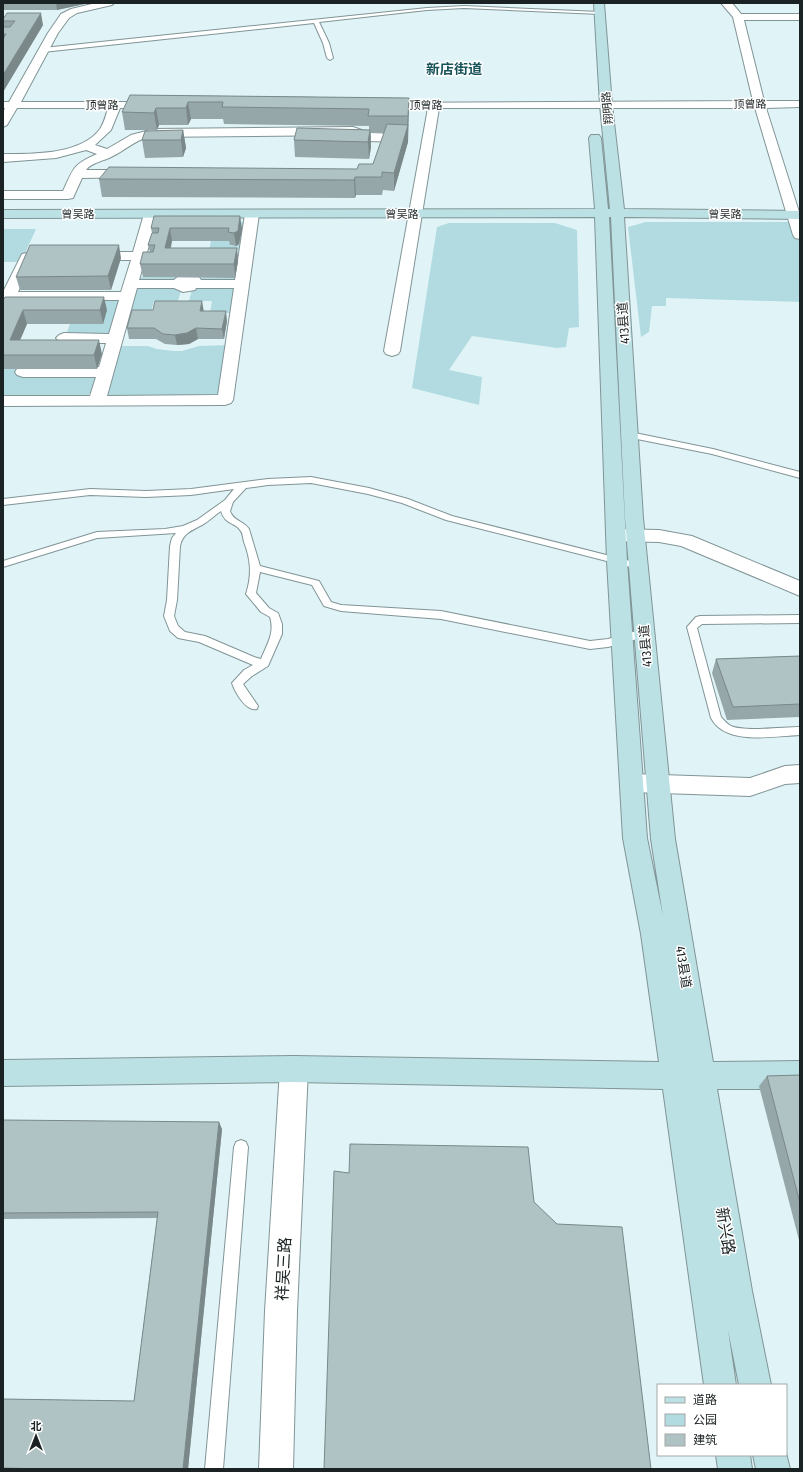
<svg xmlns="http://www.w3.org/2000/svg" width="803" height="1472" viewBox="0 0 803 1472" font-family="'Fira Sans Condensed','Noto Sans SC',sans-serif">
  <rect width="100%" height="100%" fill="#e0f4f7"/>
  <g fill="#b1dbe0">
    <polygon points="153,222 248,222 244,250 209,250 211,241 230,241 231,246 238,245 242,230"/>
    <polygon points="646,222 800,222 800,302 666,298 666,306 652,306 649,332 641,337 628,227"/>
    <polygon points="449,223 555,223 577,230 579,327 569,328 566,347 557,348 472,336 449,370 482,377 479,405 412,388 437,227"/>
    <polygon points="3,229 36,229 21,262 3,262"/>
    <polygon points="208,254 244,254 238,280 140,280 141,277 235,278"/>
    <polygon points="201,286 233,287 237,290 232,313 210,313 212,301 189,301 192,290"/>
    <polygon points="142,287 176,287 181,291 178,301 154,301 151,312 130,312 136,289"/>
    <polygon points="10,300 113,300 122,301 112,335 66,335 70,324 103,324"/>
    <polygon points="229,345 218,394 210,397 117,398 109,396 107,392 118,346 148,346 157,349 173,351 182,351 199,346"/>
    <path d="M3,369h14l-2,5h84c-4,13 -5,20 -18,24l-78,1z"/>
  </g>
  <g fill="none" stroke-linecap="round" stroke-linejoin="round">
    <defs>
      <g id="lane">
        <polygon points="464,6 600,12 602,13 600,14 464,8 427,10 319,22 329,43 333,58 330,60 327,58 323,43 314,23 43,52 40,50 43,48 427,8"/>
        <polygon points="630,432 713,449 800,472 800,478 712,454 627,437 626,435"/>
        <path d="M311,477l58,11 39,11 44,17 186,47 5,3 -5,3 -192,-49 -44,-17 -34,-9 -57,-11 -43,2 -22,3 -13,14 -3,9c3,10 14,10 19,18l11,37 59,15 12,21 10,3 100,6 149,30 18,-2 36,-10 4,1 1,3 -1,3 -40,11 -18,2 -149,-30 -100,-8 -17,-5 -12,-21 -52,-13 -4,21 13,15 9,5 4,11v10l-14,32 -16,10 -9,8 15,22 -1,3c-11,3 -22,-17 -25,-26l12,-13 9,-5 -54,-23 -21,-4 -8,-7 -6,-15 3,-16 3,-54 2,-8 4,-5 -79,5 -94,29v-6l94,-29 68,-3 18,-3 14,-6 28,-20 9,-11 -43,6 -45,2 -56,-2 -87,10v-6l87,-10 56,2 45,-2 77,-10zM221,511c4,14 14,11 19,19 3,3 3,8 4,12 7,18 8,33 2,52l15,18 9,5c5,16 -3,27 -9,42l-7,-2 -49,-21 -20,-4 -7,-6 -4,-10 3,-16 3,-54c3,-13 11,-15 22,-21 7,-4 13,-10 19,-14z"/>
        <path d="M800,615v8l-98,1 -5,4 24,89c3,3 6,7 10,9 13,6 53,1 69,1v8c-27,1 -74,11 -89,-17l-24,-91 9,-10 4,-1z"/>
        <polygon points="241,1140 246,1142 248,1147 223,1469 205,1469 234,1147 236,1142"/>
      </g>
      <g id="street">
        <path d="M96,3h18l-2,2 -35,8 -8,5 -11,15 -37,69h134l4,1 2,2 -2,2 -4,1h-35l-9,22 -16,15 12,4 24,-14 23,-6 199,-2 17,6 28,1 4,1 2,3 -2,3 -4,1 -30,-1 -17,-6 -203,2c-14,4 -24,14 -37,20 -8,4 -20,6 -25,13h46l4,1 2,3 -2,3 -54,1 -9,20 -5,1h-65v-8h60c11,-23 9,-26 34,-37l-11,-4 -30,8 -53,4v-8c29,0 78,1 97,-25 4,-6 6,-14 8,-21h-91l-10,17 -4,2v-14l2,-5h-2v-6h6l39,-69 13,-19 10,-5z"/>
        <polygon points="721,3 732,3 741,14 800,14 800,20 744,20 764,101 800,101 800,107 766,108 800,215 800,239 795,238 793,235 755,108 439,108 400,351 398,354 392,356 386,354 384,351 428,108 379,108 375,107 373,105 375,103 753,101 733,17"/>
        <path d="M151,210l5,1 2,3 -19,66h35c7,-7 16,-6 25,-3l2,3h34l10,-66 2,-3h10l2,3 -26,186 -2,3 -6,2 -222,1v-10h87l6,-19h-73l-6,-2 -2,-3 2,-3 6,-2h76l7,-24h-42l-5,-2 -3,-3 3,-3 5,-2 45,1 10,-34h-105l-6,10 -5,1v-19l19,-38 5,-1 10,1 2,3 -2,3 -5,1 -14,31h103l10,-32h-40l-5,-1 -2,-3 2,-3 5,-1h42l11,-38 2,-3zM137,288h37l9,4 12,-2 1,-2h38l-16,107 -111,1z"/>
        <polygon points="615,529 659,530 692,536 800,581 800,596 681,546 659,542 615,541 608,539 606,535 608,531"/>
        <polygon points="800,765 800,783 785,784 750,796 632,792 624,789 621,783 624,777 632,774 750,778 785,766"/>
        <polygon points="294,1056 304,1060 308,1069 297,1311 293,1469 259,1469 265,1311 280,1069 284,1060"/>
      </g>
      <g id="secondary">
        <path d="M594,3h10l8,102 12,104 176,2v8l-176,-2 19,301 32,321 38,223 87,-1v28h-83l35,202 19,94h-32l-11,-55 8,55h-32l-41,-296 -369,-7 -291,4v-26l291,-4 365,6 -18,-128 -18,-96 -16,-277 -12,-344 -592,1v-8l592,-1 -6,-71 2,-3h8l2,3 7,71h2l-10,-104zM609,217h2l14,301 26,321 12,77 -16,-78 -20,-277z"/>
        <polygon points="786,1453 790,1469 756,1469 753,1455 786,1455"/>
        <polygon points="716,1455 750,1455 752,1469 718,1469"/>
      </g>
    </defs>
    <use href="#lane" stroke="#819496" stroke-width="2"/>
    <use href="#street" stroke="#819496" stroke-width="2"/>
    <use href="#secondary" stroke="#819496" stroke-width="2"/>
    <use href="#lane" fill="#fff" fill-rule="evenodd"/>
    <use href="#street" fill="#fff" fill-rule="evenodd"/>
    <use href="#secondary" fill="#bbe1e5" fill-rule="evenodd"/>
  </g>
  <g fill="#96a7a9">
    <polygon points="3,3 89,3 57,10 3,10"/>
    <polygon points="3,19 43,25 3,92 3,27 4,27"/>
    <polygon points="130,95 409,98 408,142 394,191 383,190 382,195 356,195 355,198 102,197 99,179 357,169 373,164 384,133 371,133 371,147 369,159 295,157 294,140 369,130 369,126 224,124 223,119 191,119 188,125 159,125 157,130 125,130 122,112"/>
    <polygon points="183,130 186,148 183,157 145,158 142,140"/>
    <polygon points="240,216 242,230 239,244 236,246 230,245 229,241 172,241 171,248 237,248 238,261 235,278 143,277 140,264 150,252 148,245 152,233 151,228"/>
    <polygon points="121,258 111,290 20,290 16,277"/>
    <polygon points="3,300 107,310 103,324 27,324 20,340 102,354 97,369 3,369"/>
    <polygon points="203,311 227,321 224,339 198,339 189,344 177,345 165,344 156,339 129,339 127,328"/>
    <polygon points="800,656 800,717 727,720 712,673 716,659"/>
    <polygon points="800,1075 800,1244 759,1086 767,1076"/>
    <polygon points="3,1120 222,1129 188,1469 3,1469 3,1399 134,1401 157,1218 3,1219"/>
  </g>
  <g fill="#7a8889">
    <polygon points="56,3 89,3 57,10"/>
    <polygon points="41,13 43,25 3,92 3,75"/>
    <polygon points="409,98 408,142 394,191 394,173 407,126"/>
    <polygon points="188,102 191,119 188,125 186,108"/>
    <polygon points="156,108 159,125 157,130 154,113"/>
    <polygon points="183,130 186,148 183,157 181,140"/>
    <polygon points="370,130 371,147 369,159 368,142"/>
    <polygon points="355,177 356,195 355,198 354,180"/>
    <polygon points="240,216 242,230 239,244 236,246 234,233"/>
    <polygon points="170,228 172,241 167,261 165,248"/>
    <polygon points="119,245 121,258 111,290 108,276"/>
    <polygon points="237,248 238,261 235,278 234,264"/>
    <polygon points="104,297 107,310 103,324 100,310"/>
    <polygon points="202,301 204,312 200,311"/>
    <polygon points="23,310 27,324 14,354 10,340"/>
    <polygon points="226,311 227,321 224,339 222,329"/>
    <polygon points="196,328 198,339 189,344 177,345 175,335"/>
    <polygon points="99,340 102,354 97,369 94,355"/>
    <polygon points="219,1122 222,1129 188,1469 183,1469"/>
  </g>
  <g fill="#afc2c4" stroke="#7a8889">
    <polygon points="7,13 41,13 3,75 3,39 6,34 3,34 3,27 10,27 15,21 3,21 3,19"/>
    <polygon points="130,95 409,98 408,116 368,116 369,109 222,107 223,102 188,102 186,108 156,108 154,113 122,112"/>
    <polygon points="387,124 408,125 394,173 382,172 382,177 355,177 354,180 99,179 109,167 357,169 359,164 373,164"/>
    <polygon points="297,128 370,130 368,142 294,140"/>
    <polygon points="183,130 181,140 142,140 145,131"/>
    <polygon points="154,216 240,216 238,231 234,233 228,232 229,228 170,228 165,248 237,248 234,264 140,264 143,252 153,252 155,245 148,245 152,233 158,233 159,228 151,228"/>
    <polygon points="30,245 119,245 108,276 16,277"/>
    <polygon points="5,297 104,297 100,310 23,310 10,340 99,340 94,355 3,355 3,300"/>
    <polygon points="155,301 202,301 200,311 226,311 222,329 196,328 187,333 175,335 163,334 154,328 127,328 132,310 153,310"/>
    <polygon points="800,656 800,704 733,707 716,659"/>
    <polygon points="800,1075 800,1203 767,1076"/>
    <polygon points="3,1120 219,1122 183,1469 46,1469 3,1468 3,1399 134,1401 158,1212 3,1213"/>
    <polygon points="350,1144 528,1147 534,1202 557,1224 622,1227 651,1469 324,1469 334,1171 349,1173"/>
  </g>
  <g text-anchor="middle" stroke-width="3" stroke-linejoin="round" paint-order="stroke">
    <g font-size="11" fill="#1b2223" stroke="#fff">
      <text transform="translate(750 104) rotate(-1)" y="4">顶曾路</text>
      <text x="102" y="109">顶曾路</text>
      <text x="426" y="109">顶曾路</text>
      <text transform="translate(607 108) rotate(-95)" y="4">翔明路</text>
      <text x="78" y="218">曾吴路</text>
      <text x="402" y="218">曾吴路</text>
      <text x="725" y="218">曾吴路</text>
    </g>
    <g font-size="13" fill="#1b2223" stroke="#fff">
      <text transform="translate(623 323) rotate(-94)" y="5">413县道</text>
      <text transform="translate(645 646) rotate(-95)" y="5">413县道</text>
      <text transform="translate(684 967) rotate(81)" y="5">413县道</text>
    </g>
    <g font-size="14" font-weight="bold" fill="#19545a" stroke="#fff">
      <text x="454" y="74">新店街道</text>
    </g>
    <g font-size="16" fill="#1b2223" stroke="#fff">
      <text transform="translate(726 1231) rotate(81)" y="6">新兴路</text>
      <text transform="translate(283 1269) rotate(-87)" y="6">祥吴三路</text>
    </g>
  </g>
  <rect width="803" height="1472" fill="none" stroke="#1b2223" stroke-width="8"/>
  <rect x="657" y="1384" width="130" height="72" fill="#ffffff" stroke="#a4a7a7"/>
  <rect x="665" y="1397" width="20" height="6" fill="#bbe1e5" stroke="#a4a7a7"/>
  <text x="693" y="1404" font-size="12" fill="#1b2223">道路</text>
  <rect x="665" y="1414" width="20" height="12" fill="#b1dbe0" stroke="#a4a7a7"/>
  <text x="693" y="1424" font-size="12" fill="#1b2223">公园</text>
  <rect x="665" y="1434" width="20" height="12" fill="#afc2c4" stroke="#a4a7a7"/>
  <text x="693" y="1444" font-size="12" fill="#1b2223">建筑</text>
  <g transform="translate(36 1436)" stroke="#ffffff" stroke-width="3" paint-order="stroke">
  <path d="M0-3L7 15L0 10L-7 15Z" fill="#1b2223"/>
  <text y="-6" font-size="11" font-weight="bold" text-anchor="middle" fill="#1b2223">北</text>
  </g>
</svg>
